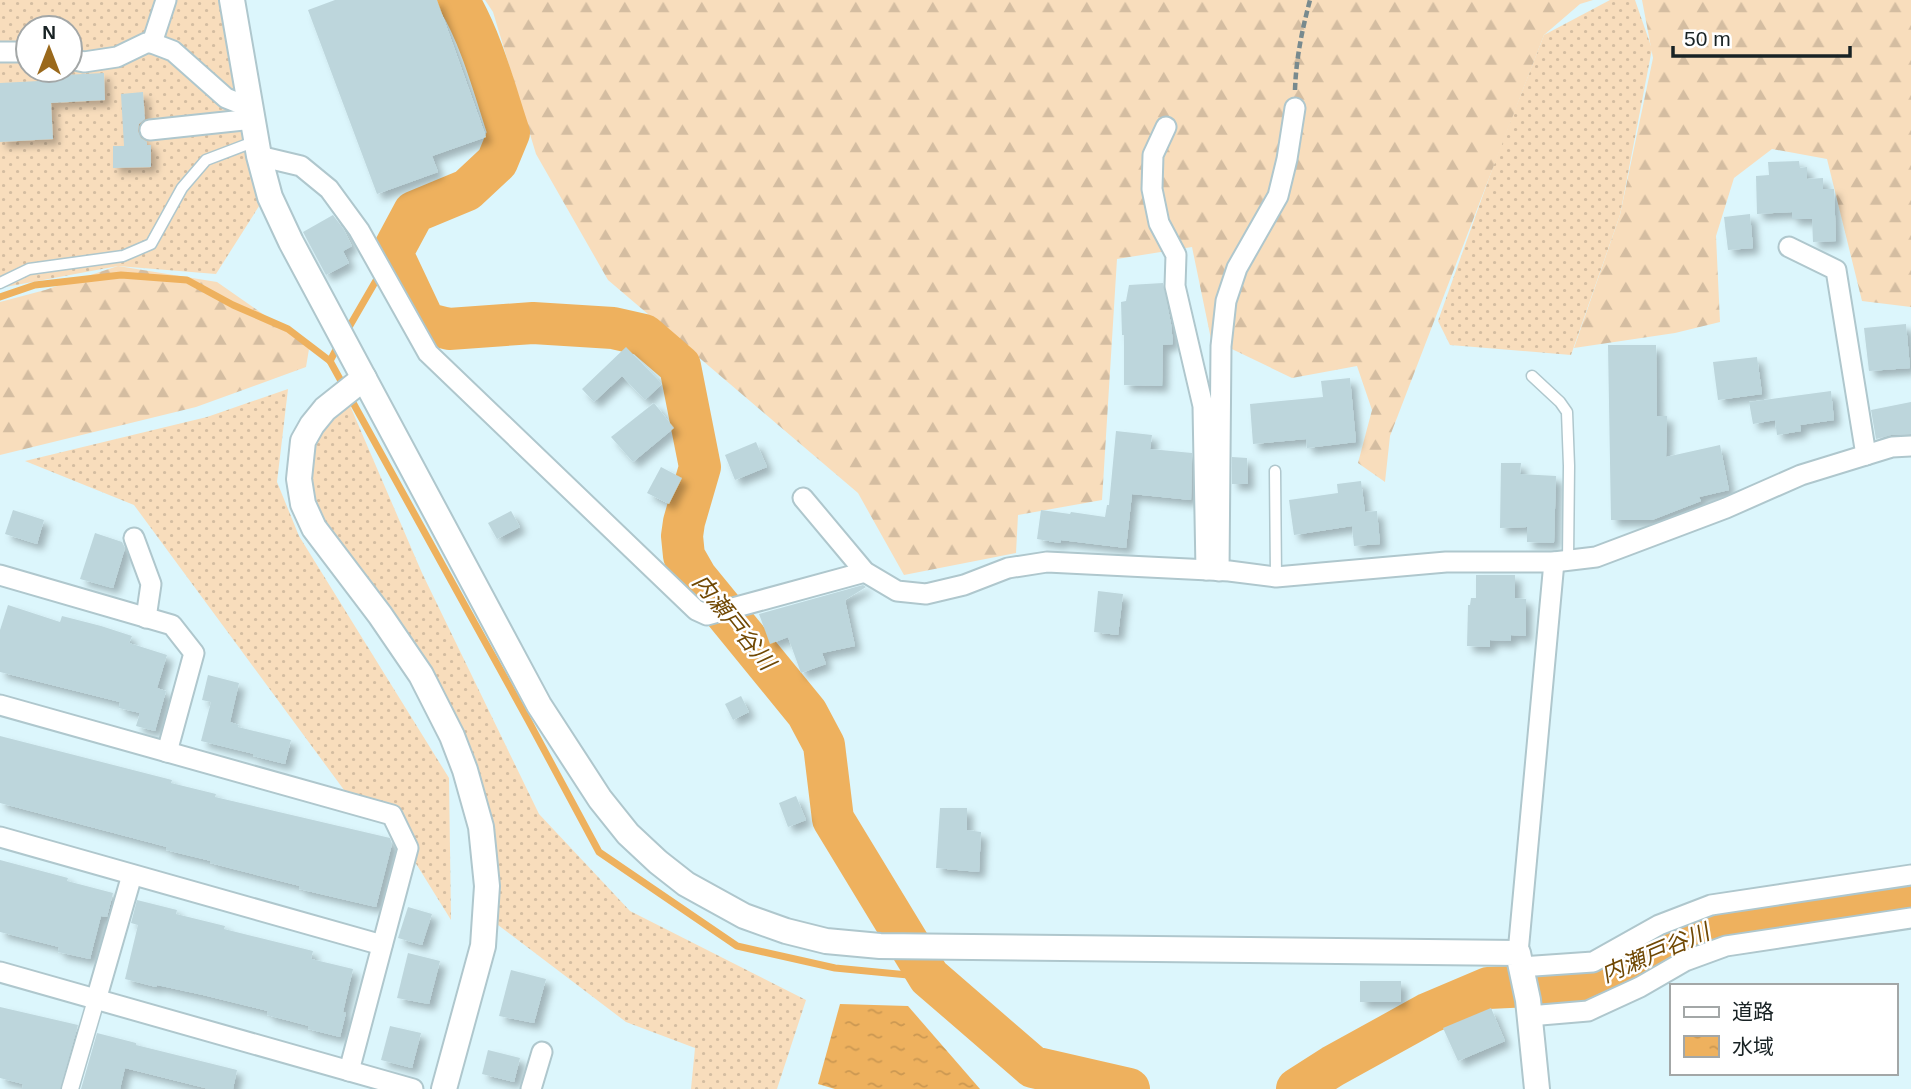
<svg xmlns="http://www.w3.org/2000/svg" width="1911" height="1089" viewBox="0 0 1911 1089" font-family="Arial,'Noto Sans JP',sans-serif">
  <defs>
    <pattern id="grass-dots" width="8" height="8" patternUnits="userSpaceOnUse" patternTransform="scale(1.75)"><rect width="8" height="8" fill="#f8ddbc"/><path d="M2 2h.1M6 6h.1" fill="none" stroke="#d4bda1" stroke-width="1.8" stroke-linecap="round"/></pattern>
    <pattern id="forest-firs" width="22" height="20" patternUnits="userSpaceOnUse" patternTransform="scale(1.75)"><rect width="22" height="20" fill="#f8ddbc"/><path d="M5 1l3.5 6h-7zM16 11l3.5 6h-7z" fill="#d4bda1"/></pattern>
    <pattern id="water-ripples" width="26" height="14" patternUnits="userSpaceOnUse" patternTransform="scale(1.75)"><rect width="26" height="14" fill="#eeb15e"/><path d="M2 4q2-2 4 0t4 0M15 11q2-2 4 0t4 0" fill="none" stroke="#cb9852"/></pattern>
    <filter id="shadow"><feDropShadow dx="6" dy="6" stdDeviation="3.5" flood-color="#0004"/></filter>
  </defs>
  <rect width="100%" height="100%" fill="#dcf6fc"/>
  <g fill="url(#grass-dots)" fill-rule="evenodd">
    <path d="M0,0h224l4,55 33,148 -45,71 -98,-8 -118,22zM28,28h42v42h-42z"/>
    <polygon points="1610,0 1635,0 1652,49 1620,215 1571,355 1450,345 1438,321 1498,153 1544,35"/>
    <polygon points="288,389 277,482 299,536 449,778 451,920 415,862 390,803 347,794 134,505 25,461 207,417"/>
    <polygon points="348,401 422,573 539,814 630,911 806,1000 777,1089 691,1089 695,1048 626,1022 494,922 461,761 303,504 310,449"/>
  </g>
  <g fill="url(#forest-firs)">
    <polygon points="485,0 1593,0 1580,4 1544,35 1390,436 1385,482 1358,463 1372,410 1357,366 1292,378 1211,339 1192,247 1117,259 1102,500 1018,515 1016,553 904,575 858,493 608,280 536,154 493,12"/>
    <polygon points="1642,0 1911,0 1911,307 1862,301 1827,159 1772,149 1734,178 1716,236 1720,322 1675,333 1574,348 1620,215 1653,58"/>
    <polygon points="118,266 217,282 270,319 310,343 306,367 196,407 0,455 0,302 45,290"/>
  </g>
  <polygon fill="url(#water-ripples)" points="840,1004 908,1006 980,1089 835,1089 818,1084"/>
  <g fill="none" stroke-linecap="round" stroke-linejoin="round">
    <g stroke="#eeb15e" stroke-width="7">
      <polyline points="0,297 35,285 121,275 187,280 233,305 288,329 330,361 339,344"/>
      <polyline points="345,334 392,253"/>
      <polyline points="330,361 528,720 599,852 737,946 835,968 929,977"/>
    </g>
    <g stroke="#eeb15e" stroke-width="42">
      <path d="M458,0c23,37 37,91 51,133l-12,29 -30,28 -53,22 -22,41 33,70 24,6 84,-6 80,5 31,7 36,31 20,101 -16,55 -2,14 2,20 12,21 111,136 17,32 9,74 96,158 104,90 96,22"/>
      <polyline points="1297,1089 1333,1066 1429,1013 1488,988 1576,984 1621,972 1694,932 1766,913 1911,893"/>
    </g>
  </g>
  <g fill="#bdd6dc" filter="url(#shadow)">
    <polygon points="335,0 437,0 486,137 432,156 438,172 377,194 308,10"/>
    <polygon points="62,70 63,75 104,73 105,100 51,103 53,139 0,142 0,83 39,81 39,71"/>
    <polygon points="143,92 145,119 139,124 138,131 141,138 147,142 147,145 151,145 151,167 113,168 113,146 124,146 121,94"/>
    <polygon points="1799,161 1800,168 1807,167 1807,179 1823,178 1823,189 1834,189 1836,241 1813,242 1812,219 1792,219 1792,212 1757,214 1756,176 1769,175 1768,162"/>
    <polygon points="1750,214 1753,248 1728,250 1724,217"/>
    <polygon points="333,215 344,230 352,246 343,251 349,263 326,275 303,232"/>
    <polygon points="1163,283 1171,324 1173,344 1163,345 1162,386 1124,385 1124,335 1122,335 1121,302 1126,301 1129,285"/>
    <polygon points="1906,324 1910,368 1869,371 1864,328"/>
    <polygon points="1608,345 1656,345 1657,416 1667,416 1666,457 1720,445 1729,490 1699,497 1701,501 1652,520 1611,520"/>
    <polygon points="626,347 662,384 645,400 622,376 594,402 582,389"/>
    <polygon points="1757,357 1762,394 1718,400 1713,362"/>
    <polygon points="1350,378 1356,442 1307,448 1306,439 1253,444 1250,404 1323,397 1321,381"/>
    <polygon points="1831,391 1834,420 1800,425 1801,431 1777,435 1775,420 1753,424 1749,402"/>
    <polygon points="1911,402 1911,434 1891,435 1876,439 1871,410"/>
    <polygon points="654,403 674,428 633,462 611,437"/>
    <polygon points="1116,431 1152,435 1150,449 1192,453 1191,500 1132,494 1126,548 1061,540 1060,543 1037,539 1041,510 1070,514 1071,512 1105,517 1107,505 1109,505"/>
    <polygon points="756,442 767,467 735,480 725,455"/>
    <polygon points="1232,457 1247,458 1248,484 1232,484"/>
    <polygon points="1501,463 1521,463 1520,474 1556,476 1554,543 1527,542 1527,527 1500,528"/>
    <polygon points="661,467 682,478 669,504 647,493"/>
    <polygon points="1361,481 1365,512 1377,511 1380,544 1354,546 1352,526 1294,535 1289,500 1338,493 1337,484"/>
    <polygon points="13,510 44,520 37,544 5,534"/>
    <polygon points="511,511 520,527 497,539 488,523"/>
    <polygon points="95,533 122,542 125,548 113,588 80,579"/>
    <polygon points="1476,575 1515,575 1515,598 1526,599 1526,636 1511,635 1511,641 1490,640 1490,647 1467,646 1468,605 1470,605 1471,598 1476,598"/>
    <polygon points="863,585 866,587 845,600 855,646 822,653 826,664 801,673 788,637 770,644 759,614"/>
    <polygon points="1098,591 1123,594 1118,635 1094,632"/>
    <polygon points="8,605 60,622 62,616 101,626 132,636 129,643 167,655 157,688 166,691 155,731 136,726 140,713 119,708 120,702 0,672 0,630"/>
    <polygon points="208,675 239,683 230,722 239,725 238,727 291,740 285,764 253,756 254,754 201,741 211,702 202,700"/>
    <polygon points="741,696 749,712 733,720 725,704"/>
    <polygon points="0,736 172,780 171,783 216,794 215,797 390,838 392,844 376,907 299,889 300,886 210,863 211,861 166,850 167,847 0,803"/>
    <polygon points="796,796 806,820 788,827 779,803"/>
    <polygon points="940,808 967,808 967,830 981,832 979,872 936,868"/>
    <polygon points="0,860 68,878 67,881 113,893 107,917 101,916 90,959 58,952 59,947 0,932"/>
    <polygon points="137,900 177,910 176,914 225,926 224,929 313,951 311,959 353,969 343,1012 346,1013 340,1037 308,1029 309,1026 267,1015 268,1011 203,995 157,985 156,987 125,979 138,925 131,923"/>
    <polygon points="408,907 432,914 422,945 398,938"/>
    <polygon points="408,953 440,961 429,1004 397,998"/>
    <polygon points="511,970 546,979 534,1023 499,1016"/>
    <rect x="1360" y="981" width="41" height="21"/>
    <polygon points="0,1007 78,1025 60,1089 22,1089 23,1084 0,1078"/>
    <polygon points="1491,1008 1505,1041 1458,1061 1443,1028"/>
    <polygon points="390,1026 421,1033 412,1068 381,1060"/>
    <polygon points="97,1033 136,1043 136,1045 237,1070 233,1089 209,1089 125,1068 120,1089 81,1089"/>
    <polygon points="488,1050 520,1058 514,1082 482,1074"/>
  </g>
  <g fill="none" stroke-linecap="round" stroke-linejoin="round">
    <defs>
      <g id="service">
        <polyline points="0,283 29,269 123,256 151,244 182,188 206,160 256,141"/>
        <polyline points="1532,376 1560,402 1567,412 1569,466 1568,560"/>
        <polyline points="1275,471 1276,577"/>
      </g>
      <polyline id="pedestrian" points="70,1089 96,1000"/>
      <g id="minor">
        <polyline points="152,43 166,0"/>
        <polyline points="0,52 28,52"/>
        <polyline points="70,59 84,62 117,57 146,43 152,43 173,51 226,98 251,108"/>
        <polyline points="1166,127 1153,155 1152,189 1159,223 1176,255 1175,286 1203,406 1206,570"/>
        <polyline points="150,130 253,119"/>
        <polyline points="259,156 301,166 329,189 359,230 428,353 696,610 707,615 865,572"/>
        <polyline points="1789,247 1836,270 1866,455"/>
        <polyline points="803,498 865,572 897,591 926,594 964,585 1008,568 1047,562 1229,571 1276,577 1446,562 1554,562 1596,557 1726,508 1801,475 1892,447 1911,446"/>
        <polyline points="134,538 151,584 146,618"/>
        <polyline points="1219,571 1221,346 1226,301 1237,268 1278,196 1287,159 1295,108"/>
        <polyline points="0,575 172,625 194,653 167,752"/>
        <polyline points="0,705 392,815 408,848 349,1071"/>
        <polyline points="0,837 382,945"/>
        <polyline points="1518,953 1554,562"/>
        <polyline points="1521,967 1593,962 1659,925 1711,905 1911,875"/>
        <polyline points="0,972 413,1089"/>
        <polyline points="96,1000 132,875"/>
        <polyline points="1529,1016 1588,1011 1640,987 1685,961 1726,946 1911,918"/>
        <polyline points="531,1089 542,1052"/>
      </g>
      <g id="tertiary">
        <polyline points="232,0 259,156 270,197 291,242 539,705 600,799 628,834 658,862 686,884 744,916 786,931 826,941 880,946 1518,953 1528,1000 1537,1089"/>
        <polyline points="364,378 325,409 312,425 303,441 299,479 303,504 314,528 380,615 421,675 452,736 465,770 481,827 487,886 483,946 444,1089"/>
      </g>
    </defs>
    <use href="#service" stroke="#afc7cd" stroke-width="13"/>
    <use href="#pedestrian" stroke="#afc7cd" stroke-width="19"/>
    <use href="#minor" stroke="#afc7cd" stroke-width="23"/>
    <use href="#tertiary" stroke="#afc7cd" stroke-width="28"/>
    <path stroke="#788a8e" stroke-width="4.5" stroke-dasharray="7 3.5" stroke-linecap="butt" d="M1295,90c1,-31 7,-60 15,-90"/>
    <use href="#service" stroke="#fff" stroke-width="10"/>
    <use href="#pedestrian" stroke="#fff" stroke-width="16"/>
    <use href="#minor" stroke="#fff" stroke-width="19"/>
    <use href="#tertiary" stroke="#fff" stroke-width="24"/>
  </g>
  <g text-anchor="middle" stroke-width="5" stroke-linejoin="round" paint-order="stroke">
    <g font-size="23" font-style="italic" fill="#704803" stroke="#fff">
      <text transform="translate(734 622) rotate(51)" y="8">内瀬戸谷川</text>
      <text transform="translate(1655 953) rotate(-23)" y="8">内瀬戸谷川</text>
    </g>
  </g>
  <rect x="1670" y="984" width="228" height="91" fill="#ffffff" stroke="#a3a7a7" stroke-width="2"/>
  <rect x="1684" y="1007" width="35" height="10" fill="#ffffff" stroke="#a3a7a7" stroke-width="2"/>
  <text x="1732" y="1019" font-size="21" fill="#182224">道路</text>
  <rect x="1684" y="1036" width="35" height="21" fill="url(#water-ripples)" stroke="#a3a7a7" stroke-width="2"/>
  <text x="1732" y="1054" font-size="21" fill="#182224">水域</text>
  <g transform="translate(49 49)"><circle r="33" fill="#ffffff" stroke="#a3a7a7" stroke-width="2"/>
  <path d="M0-5L12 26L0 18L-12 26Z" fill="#9a691c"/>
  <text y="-10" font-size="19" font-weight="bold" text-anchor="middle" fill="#182224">N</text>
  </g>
  <path d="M1673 46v10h177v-10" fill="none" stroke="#182224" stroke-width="3.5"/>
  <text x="1684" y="46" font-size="21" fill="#182224" stroke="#ffffff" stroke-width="5" paint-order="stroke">50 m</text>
</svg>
